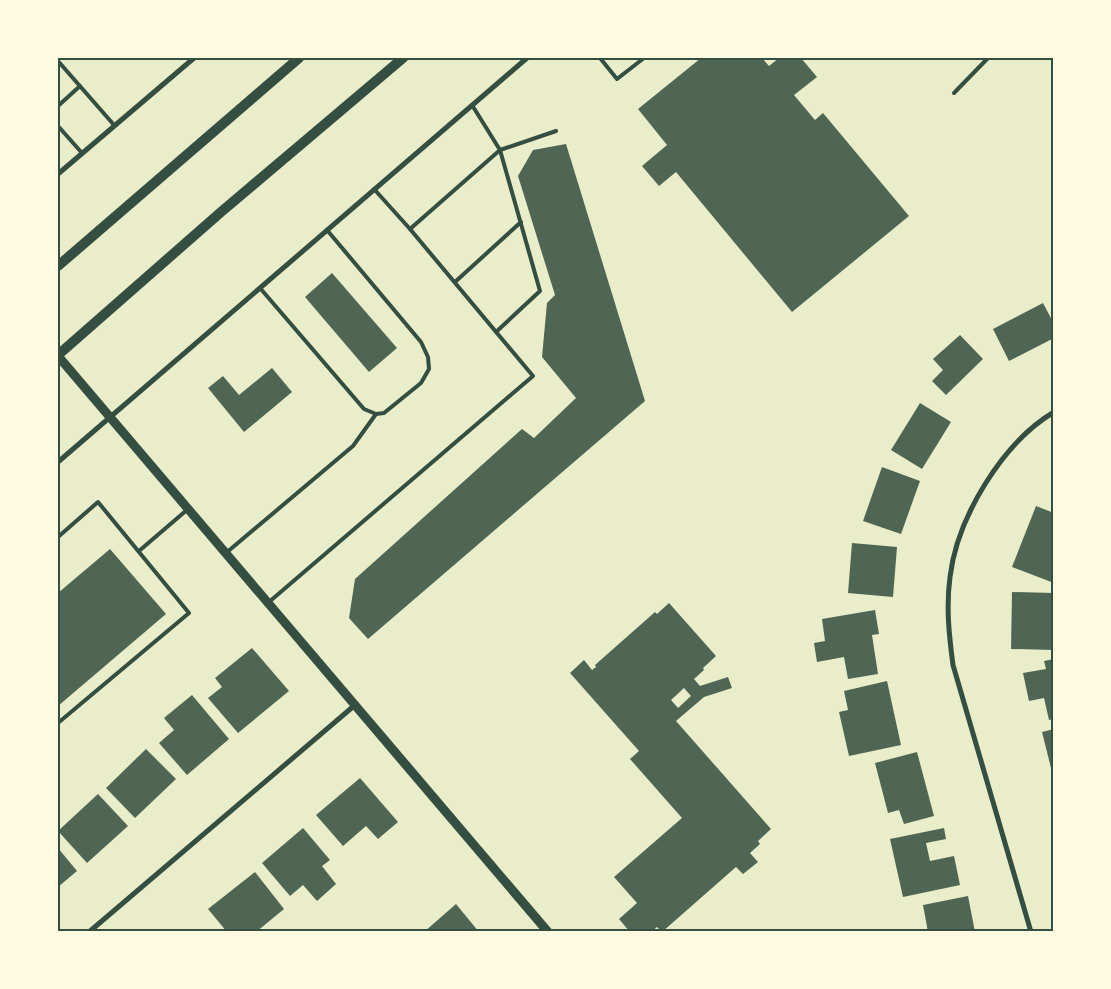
<svg xmlns="http://www.w3.org/2000/svg" width="1111" height="989" viewBox="0 0 1111 989" font-family="'PT Sans Narrow',sans-serif">
  <rect width="100%" height="100%" fill="#e9edc9"/>
  <g fill="#4f6655" fill-rule="evenodd">
    <polygon points="701,58 762,58 769,66 779,58 801,58 817,77 794,95 815,120 823,113 909,216 792,312 676,172 659,186 642,166 667,145 638,109"/>
    <polygon points="566,144 645,401 368,639 349,618 355,579 522,429 534,438 576,398 542,357 547,303 555,295 518,176 533,150"/>
    <polygon points="332,273 397,348 369,372 305,297"/>
    <polygon points="1043,303 1054,324 1054,338 1009,361 993,329"/>
    <polygon points="960,335 983,359 946,395 932,381 943,370 933,359"/>
    <polygon points="272,368 292,392 244,432 208,388 223,376 239,395"/>
    <polygon points="920,403 951,422 922,469 891,450"/>
    <polygon points="882,467 920,481 901,534 863,521"/>
    <polygon points="1036,506 1054,513 1054,583 1012,567"/>
    <polygon points="852,543 897,547 893,597 848,593"/>
    <polygon points="110,549 166,614 58,706 58,593"/>
    <polygon points="1012,592 1054,593 1054,650 1011,649"/>
    <path d="M669,603l47,53 -13,12 1,2 -10,9 6,7 28,-9 4,11 -28,9 -28,24 95,108 -13,12 2,3 -10,9 8,9 -15,12 -7,-7 -74,65 -5,-5 -6,5h-21l-11,-13 18,-16 -23,-26 68,-59 -52,-59 9,-8 -69,-78 14,-13 8,10 4,-3 -1,-2 60,-53 2,2zM684,688l7,8 -13,12 -7,-8z"/>
    <polygon points="875,610 879,634 872,635 878,674 848,679 844,657 817,662 814,643 825,641 822,619"/>
    <polygon points="252,648 289,691 238,733 208,698 222,687 215,678"/>
    <polygon points="1054,659 1054,719 1049,720 1044,698 1029,701 1023,673 1046,669 1044,661"/>
    <polygon points="887,681 901,745 849,756 839,712 848,710 844,691"/>
    <polygon points="192,695 229,739 187,775 159,743 174,730 164,718"/>
    <polygon points="1054,729 1054,776 1053,776 1042,732"/>
    <polygon points="146,749 176,779 135,818 106,788"/>
    <polygon points="917,752 934,816 904,824 899,810 888,813 875,763"/>
    <polygon points="360,778 398,822 378,839 366,826 343,846 316,815"/>
    <polygon points="98,794 128,826 87,863 58,831"/>
    <polygon points="303,828 330,860 322,866 336,884 317,901 303,885 290,896 262,863"/>
    <polygon points="944,828 946,839 926,843 930,861 954,856 960,885 903,897 890,839"/>
    <polygon points="58,848 77,871 58,887"/>
    <polygon points="255,872 284,909 256,932 227,932 208,909"/>
    <polygon points="968,896 975,932 928,932 923,905"/>
    <polygon points="456,904 479,932 424,932"/>
  </g>
  <g fill="none" stroke-linecap="round" stroke-linejoin="round">
    <g stroke="#344e41" stroke-width="4">
      <polyline points="600,58 617,79 644,58"/>
      <polyline points="58,61 114,125"/>
      <polyline points="954,93 988,58"/>
      <polyline points="58,106 80,86"/>
      <polyline points="58,126 82,153"/>
      <polyline points="374,189 410,229 500,150 472,105"/>
      <polyline points="455,282 521,222"/>
      <polyline points="260,288 364,409 376,414 384,413 421,383 429,369 428,357 421,342 327,230"/>
      <polyline points="496,332 540,291 500,150 556,131"/>
      <polyline points="58,537 98,502 189,613 58,723"/>
      <polyline points="139,551 188,509"/>
      <polyline points="226,553 353,446 376,414"/>
      <polyline points="269,602 533,376 410,229"/>
    </g>
    <g stroke="#344e41" stroke-width="5">
      <polyline points="58,174 194,58"/>
      <polyline points="58,462 527,58"/>
      <polyline points="89,932 355,705"/>
      <path d="M1031,932l-78,-267c-4,-30 -7,-58 -3,-88 7,-59 52,-134 104,-165"/>
    </g>
    <polyline stroke="#344e41" stroke-width="9" points="58,356 548,932"/>
    <g stroke="#344e41" stroke-width="10">
      <polyline points="58,266 299,58"/>
      <polyline points="58,355 221,212 403,58"/>
    </g>
  </g>
  <rect width="1111" height="989" fill="none" stroke="#fefae0" stroke-width="118"/>
  <rect x="59" y="59" width="993" height="871" fill="none" stroke="#344e41" stroke-width="2"/>
</svg>
